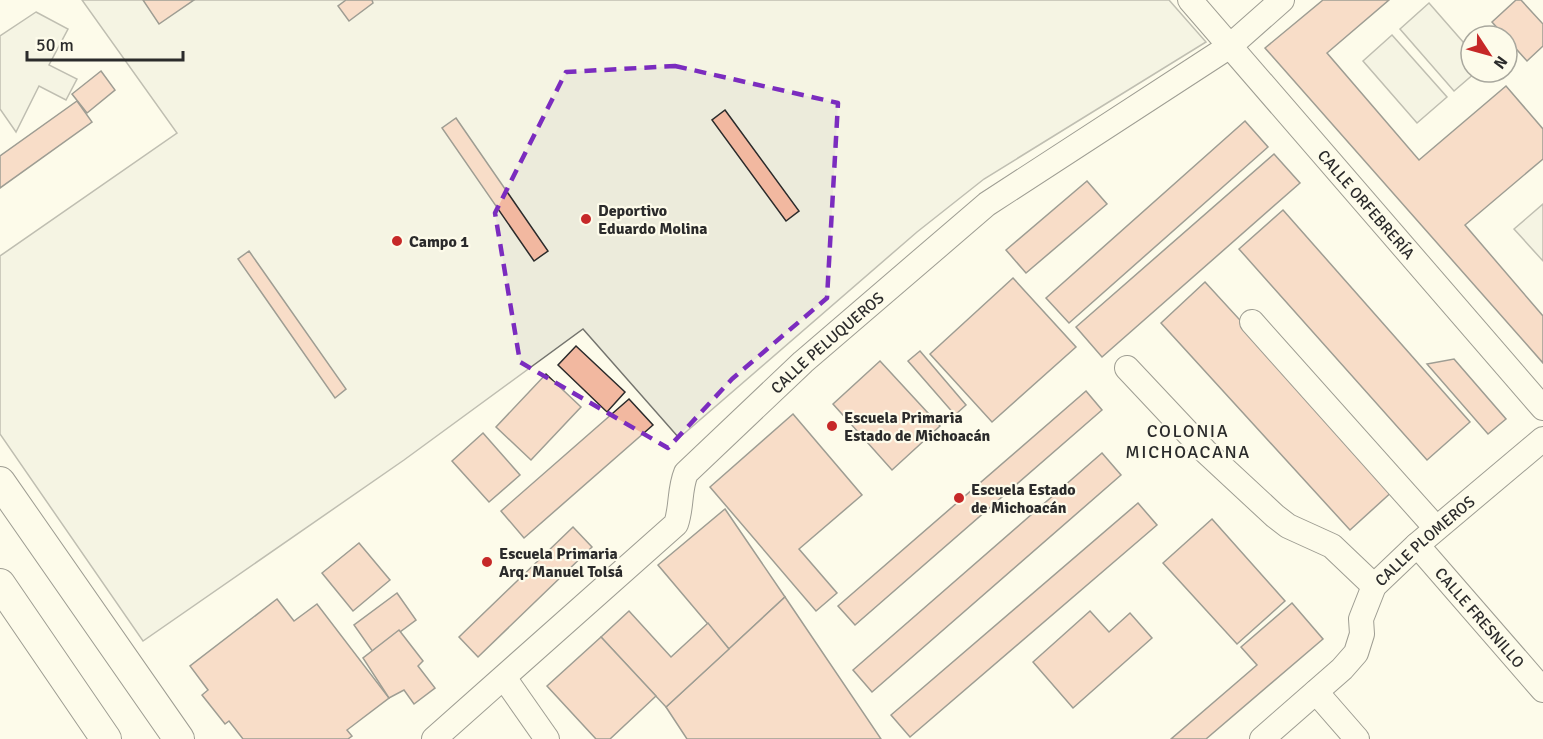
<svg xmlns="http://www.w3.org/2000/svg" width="1543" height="739" viewBox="0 0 1543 739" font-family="Signika,sans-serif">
  <rect width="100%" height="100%" fill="#fdfbea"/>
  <g fill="#ecebdb" stroke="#74746e" stroke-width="1.5">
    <polygon points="82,0 1169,0 1206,42 984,179 917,232 679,438 583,329 404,460 143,641 0,434 0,256 177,133"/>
    <polygon points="1429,3 1471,51 1471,72 1476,72 1454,91 1400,29"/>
    <polygon points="36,12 68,29 49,65 77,79 66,100 39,86 16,132 0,109 0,36"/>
    <polygon points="1392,35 1447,97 1417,123 1363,61"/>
    <polygon points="1543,204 1543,261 1514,229"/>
  </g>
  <g fill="#f2b8a0" stroke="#2b2b2b" stroke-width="1.5">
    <polygon points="143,0 194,0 159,24"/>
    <polygon points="346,0 372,0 373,3 349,21 338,6"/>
    <polygon points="1323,0 1389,0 1327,53 1419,160 1506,86 1543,129 1543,159 1465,225 1543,316 1543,363 1265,48"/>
    <polygon points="1516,0 1521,0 1543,24 1543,46 1527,61 1492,22"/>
    <polygon points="101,71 115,90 87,113 72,94"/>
    <polygon points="77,101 92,122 0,188 0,156"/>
    <polygon points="725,110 799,211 786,221 712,120"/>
    <polygon points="456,118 548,251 534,261 442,128"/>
    <polygon points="1245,121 1268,147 1069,323 1046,298"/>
    <polygon points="1274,154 1300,183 1102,357 1076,327"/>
    <polygon points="1087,181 1107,204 1026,273 1006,250"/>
    <polygon points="1283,210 1470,422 1427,460 1239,249"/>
    <polygon points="249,251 346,389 335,398 238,259"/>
    <polygon points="1013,278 1076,347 992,422 930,354"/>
    <polygon points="1205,282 1395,489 1350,530 1161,323"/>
    <polygon points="576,346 625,392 607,412 558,365"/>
    <polygon points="920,351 966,405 955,415 908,361"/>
    <polygon points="1454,359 1506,419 1488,434 1427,364"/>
    <polygon points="880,361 940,426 892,470 833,404"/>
    <polygon points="546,374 581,407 531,460 496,427"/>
    <polygon points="1086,391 1102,410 855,625 838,606"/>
    <polygon points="629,399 653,425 524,538 501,511"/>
    <polygon points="793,414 862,495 799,549 837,593 816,611 710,487"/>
    <polygon points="483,433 520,475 489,502 452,461"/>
    <polygon points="1102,453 1121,475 872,692 853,670"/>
    <polygon points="1138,503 1157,525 910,737 891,715"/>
    <polygon points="725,509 785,597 729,649 658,565"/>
    <polygon points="1212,519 1285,601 1237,644 1163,563"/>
    <polygon points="573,527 592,547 478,657 459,637"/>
    <polygon points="359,543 390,580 353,611 322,573"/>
    <polygon points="397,593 416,620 373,652 354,625"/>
    <polygon points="785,597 881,739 687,739 666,707"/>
    <polygon points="277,599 294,621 317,604 389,698 347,730 352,736 348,739 243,739 229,721 225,724 202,695 208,690 190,666"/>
    <polygon points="1292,603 1323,639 1206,739 1171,739 1257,665 1241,647"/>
    <polygon points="629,611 671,657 708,623 729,649 666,707 601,637"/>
    <polygon points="1090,611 1109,632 1130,613 1152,638 1073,708 1033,662"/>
    <polygon points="399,630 423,661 418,666 435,688 414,704 404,690 389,698 363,658"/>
    <polygon points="601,637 656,696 610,739 596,739 547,686"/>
  </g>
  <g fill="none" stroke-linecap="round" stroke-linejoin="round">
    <defs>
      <g id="minor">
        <path id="s1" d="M1190,0l353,408"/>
        <polyline points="1252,322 1436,528"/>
        <polyline points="1127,368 1205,451 1275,516 1288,526 1332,546 1374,586"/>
        <path id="s2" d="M1417,545l126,145"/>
        <polyline points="505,679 547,739"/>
        <polyline points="1316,692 1357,739"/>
        <path id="s3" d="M434,739l242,-215c6,-17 3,-34 10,-51l117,-111 184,-158 243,-158 52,-46"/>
        <path id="s4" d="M1262,739l80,-70 14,-16 6,-19 -1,-15 13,-33 43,-41 126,-106"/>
      </g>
      <g id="major">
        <polyline points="0,482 179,739"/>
        <polyline points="0,584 106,739"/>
      </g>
    </defs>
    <use href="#minor" stroke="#2b2b2b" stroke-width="26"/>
    <use href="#major" stroke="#2b2b2b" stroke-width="32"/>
    <use href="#minor" stroke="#fdfbea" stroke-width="24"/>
    <use href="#major" stroke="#fdfbea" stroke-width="30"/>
  </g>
  <path d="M0 0H1543V739H0ZM675,66l163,37 -11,195 -95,81 -64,69 -148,-86 -25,-149 71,-141z" fill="#fdfbea" fill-opacity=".55" fill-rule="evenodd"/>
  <path fill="none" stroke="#7b2cbf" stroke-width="4.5" stroke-dasharray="12 8" stroke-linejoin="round" d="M675,66l163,37 -11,195 -95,81 -64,69 -148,-86 -25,-149 71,-141z"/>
  <g fill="#c62828" stroke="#fdfbea" stroke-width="2">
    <circle cx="586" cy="219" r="6"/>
    <circle cx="397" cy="241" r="6"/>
    <circle cx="832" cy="426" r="6"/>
    <circle cx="959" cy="498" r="6"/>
    <circle cx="487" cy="562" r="6"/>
  </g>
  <g text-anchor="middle" stroke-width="4.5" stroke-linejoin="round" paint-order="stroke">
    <g font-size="16" fill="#2b2b2b" stroke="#fdfbea">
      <text dy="6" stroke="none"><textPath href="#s1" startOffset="270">CALLE ORFEBRERÍA</textPath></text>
      <text dy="6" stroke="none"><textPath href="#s3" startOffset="568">CALLE PELUQUEROS</textPath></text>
      <text dy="6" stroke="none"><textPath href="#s4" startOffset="266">CALLE PLOMEROS</textPath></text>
      <text dy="6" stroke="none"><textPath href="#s2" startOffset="96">CALLE FRESNILLO</textPath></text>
    </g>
    <g font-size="16" font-weight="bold" fill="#2b2b2b" stroke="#fdfbea" text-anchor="start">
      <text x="598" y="216">Deportivo<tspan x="598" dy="18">Eduardo Molina</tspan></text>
      <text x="409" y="247">Campo 1</text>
      <text x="844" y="423">Escuela Primaria<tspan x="844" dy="18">Estado de Michoacán</tspan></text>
      <text x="971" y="495">Escuela Estado<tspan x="971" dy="18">de Michoacán</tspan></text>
      <text x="499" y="559">Escuela Primaria<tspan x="499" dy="18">Arq. Manuel Tolsá</tspan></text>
    </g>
    <g font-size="18" letter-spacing="1.5" fill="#2b2b2b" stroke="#fdfbea">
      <text x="1188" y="437">COLONIA<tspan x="1188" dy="21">MICHOACANA</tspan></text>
    </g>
  </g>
  <g transform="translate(1489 54) rotate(126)"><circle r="28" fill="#fdfbea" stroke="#a9a89e" stroke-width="1.5"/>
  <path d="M0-4.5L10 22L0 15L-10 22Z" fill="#c62828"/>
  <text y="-9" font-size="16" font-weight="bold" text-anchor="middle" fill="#2b2b2b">N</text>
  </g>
  <path d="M27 51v9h156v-9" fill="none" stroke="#2b2b2b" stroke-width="3"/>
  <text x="36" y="51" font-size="18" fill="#2b2b2b" stroke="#fdfbea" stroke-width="4.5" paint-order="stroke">50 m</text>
</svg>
